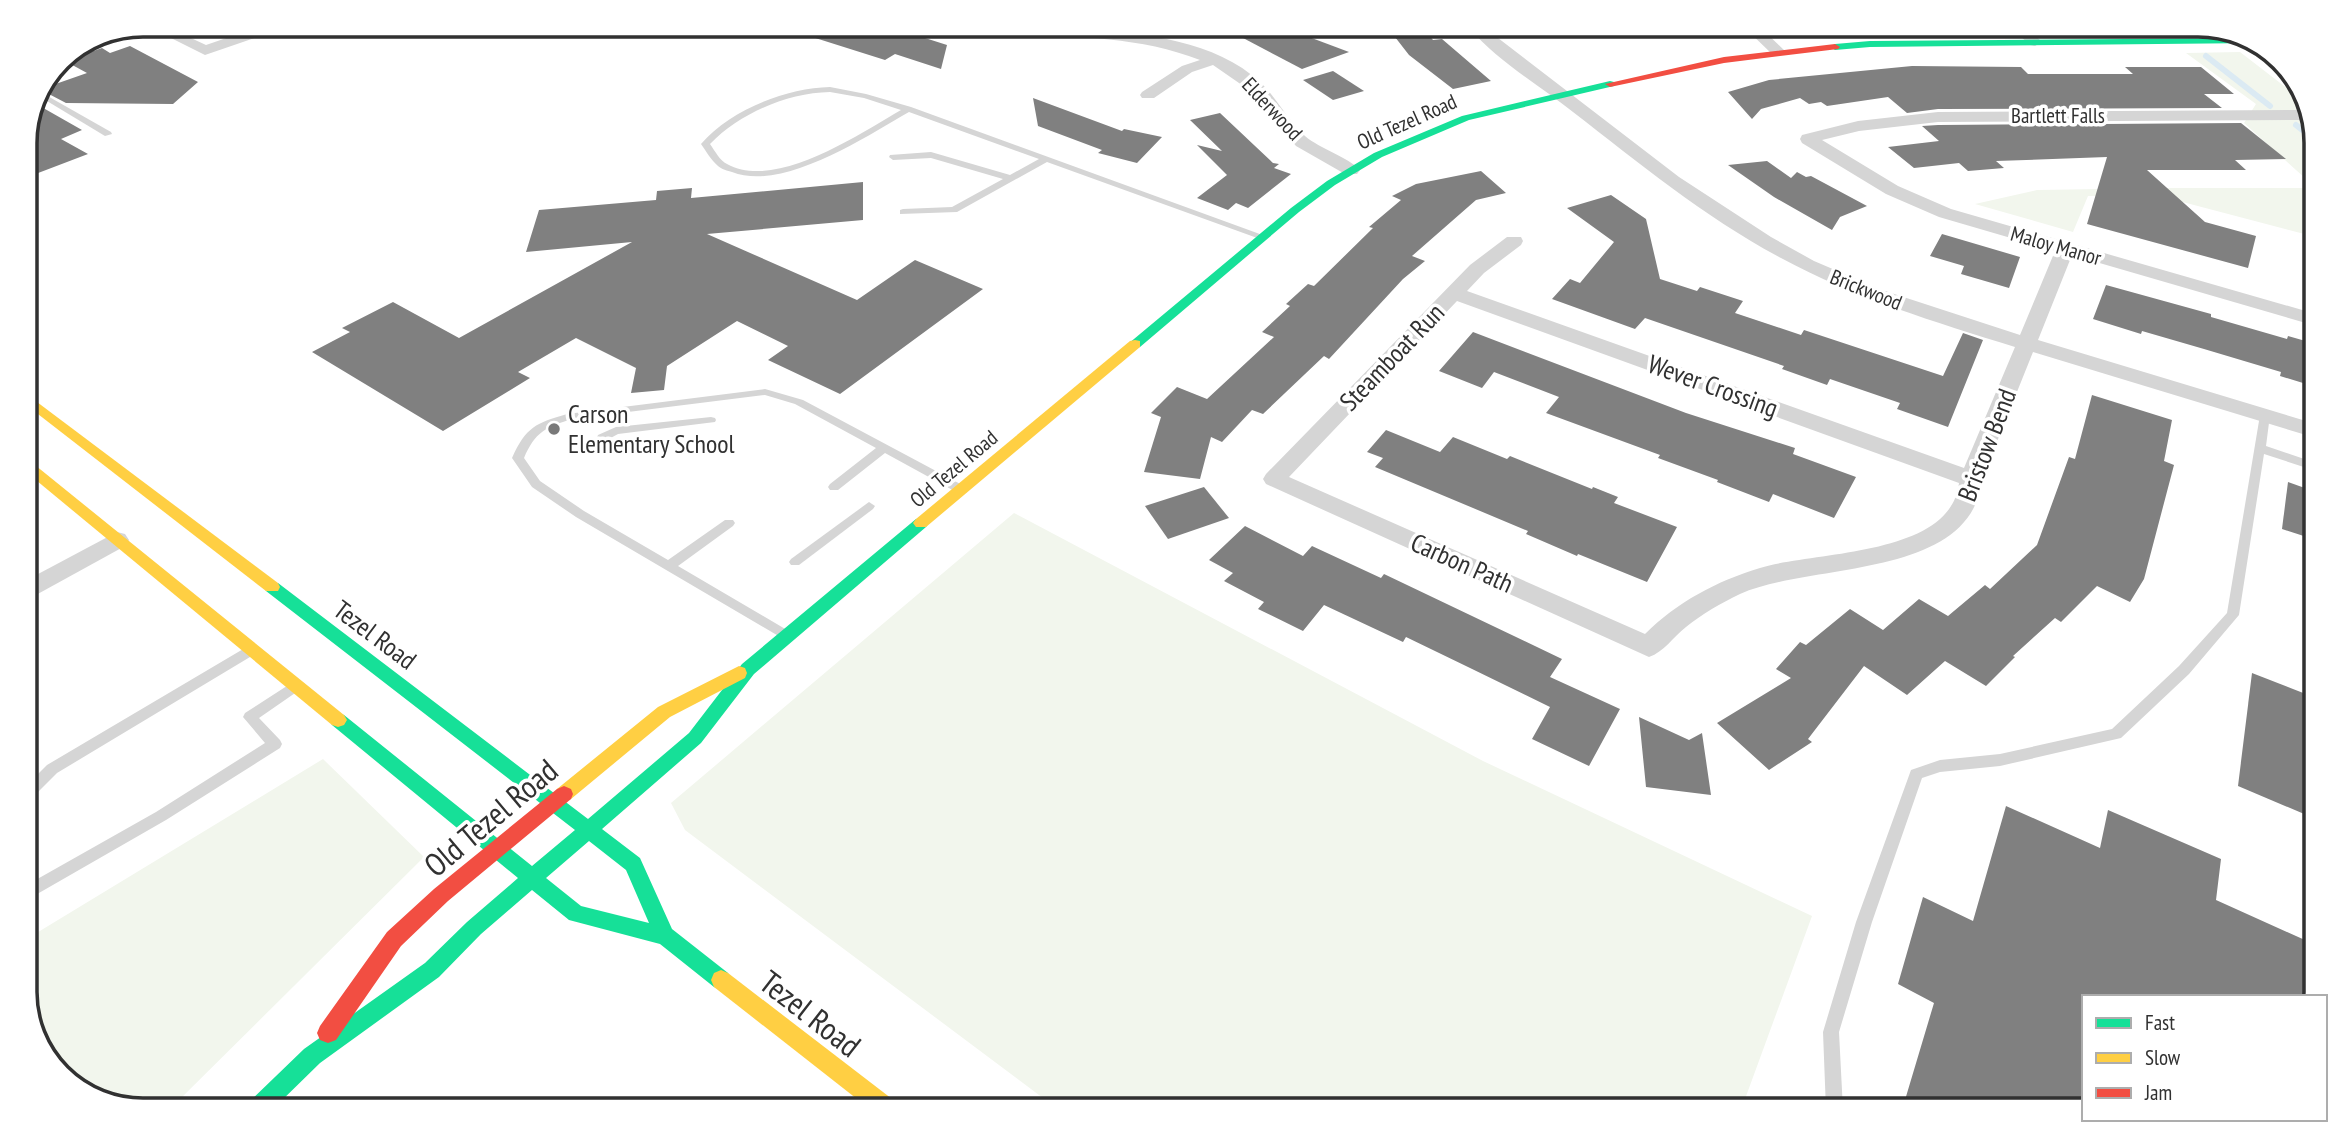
<svg xmlns="http://www.w3.org/2000/svg" width="2341" height="1135" viewBox="0 0 2341 1135" font-family="'PT Sans Narrow',sans-serif">
  <rect width="100%" height="100%" fill="#fff"/>
  <g fill="#f2f6ed">
    <polygon points="2240,52 2305,102 2316,136 2316,188 2244,123 2256,104 2186,53"/>
    <polygon points="2164,188 2316,188 2316,237 2156,195 2088,196 2073,232 1975,204 2037,190"/>
    <polygon points="1014,513 1483,761 1812,916 1741,1110 1059,1110 685,830 671,803"/>
    <polygon points="323,759 424,857 169,1110 143,1110 91,1098 45,1058 25,1000 25,940"/>
  </g>
  <g fill="none" stroke-linecap="round" stroke-linejoin="round">
    <g stroke="#dbeaf3" stroke-width="6">
      <polyline points="2166,25 2170,28"/>
      <polyline points="2206,56 2270,106"/>
      <polyline points="2296,125 2316,141"/>
    </g>
  </g>
  <g fill="#808080">
    <polygon points="1285,28 1349,52 1302,69 1226,29"/>
    <polygon points="1388,28 1423,28 1433,40 1442,39 1491,81 1453,89 1409,55"/>
    <polygon points="810,30 939,30 925,38 947,45 941,69 895,54 885,60 809,36"/>
    <polygon points="130,46 198,82 173,104 66,103 45,92 47,87 87,73 65,61 102,48 110,53"/>
    <polygon points="1912,66 2021,67 2028,74 2133,74 2125,67 2201,67 2234,94 2204,94 2222,108 1938,109 1907,113 1888,97 1827,106 1821,102 1809,104 1800,98 1761,109 1752,119 1728,92 1769,80"/>
    <polygon points="1333,71 1364,91 1333,100 1303,80"/>
    <polygon points="1033,98 1122,131 1124,129 1162,137 1137,163 1098,153 1102,150 1038,126"/>
    <polygon points="38,105 82,130 61,139 88,154 25,178 25,136"/>
    <polygon points="1220,113 1273,163 1279,164 1274,168 1291,174 1248,208 1236,203 1228,210 1197,198 1227,175 1197,145 1222,151 1190,120"/>
    <polygon points="2241,123 2286,159 2235,160 2246,170 2147,170 2205,222 2256,236 2248,268 2087,224 2107,157 1996,161 2004,168 1968,171 1959,163 1914,168 1888,147 1939,141 1922,126 1938,125"/>
    <polygon points="1767,161 1791,178 1797,172 1806,177 1811,176 1867,206 1840,217 1832,230 1774,197 1728,165"/>
    <polygon points="1481,171 1506,193 1476,200 1412,256 1425,261 1403,279 1329,359 1324,356 1263,414 1252,410 1222,442 1211,437 1200,479 1144,472 1161,417 1151,413 1177,387 1207,399 1274,337 1262,332 1290,306 1286,304 1308,284 1314,286 1373,228 1369,227 1401,200 1392,196 1416,184"/>
    <polygon points="863,182 863,220 707,234 857,300 915,260 983,289 840,394 768,360 788,346 737,321 667,366 664,390 631,393 636,368 576,338 518,372 530,378 443,431 312,352 350,332 342,328 393,302 459,338 632,242 526,252 539,210 656,200 657,191 692,188 691,198"/>
    <polygon points="1611,195 1646,219 1660,279 1697,291 1700,287 1743,301 1735,313 1801,335 1804,330 1943,376 1963,333 1983,340 1948,427 1897,409 1900,403 1830,379 1827,385 1782,369 1784,366 1645,318 1635,329 1552,299 1570,279 1580,283 1614,242 1567,208"/>
    <polygon points="1942,234 2020,257 2009,288 1961,274 1964,266 1930,256"/>
    <polygon points="2106,285 2211,314 2211,317 2287,339 2288,336 2316,344 2316,387 2280,376 2281,372 2204,349 2142,331 2141,334 2093,319"/>
    <polygon points="1473,332 1686,413 1795,448 1793,454 1856,477 1834,518 1773,494 1769,502 1717,482 1718,480 1658,458 1660,455 1546,413 1559,397 1494,372 1482,388 1439,371"/>
    <polygon points="2092,395 2172,420 2164,461 2174,465 2144,579 2130,602 2097,586 2061,622 2055,618 2013,656 2015,657 1986,686 1945,661 1907,695 1864,666 1808,739 1812,742 1769,770 1717,723 1791,678 1776,669 1800,642 1806,645 1850,609 1883,630 1919,599 1948,616 1985,585 1990,589 2037,545 2069,457 2075,459"/>
    <polygon points="1386,430 1440,452 1453,437 1507,459 1510,456 1592,489 1593,487 1618,497 1614,503 1677,527 1647,582 1578,554 1577,556 1526,534 1528,531 1375,467 1383,458 1367,452"/>
    <polygon points="2288,482 2316,492 2316,540 2282,529"/>
    <polygon points="1204,487 1229,518 1168,539 1145,506"/>
    <polygon points="1245,526 1303,556 1312,546 1381,578 1384,574 1562,659 1550,677 1620,709 1589,766 1532,739 1550,707 1468,667 1406,637 1403,642 1324,605 1303,631 1258,609 1264,602 1224,581 1233,573 1209,560"/>
    <polygon points="2252,673 2316,698 2316,819 2238,786"/>
    <polygon points="1639,717 1689,740 1702,733 1711,795 1646,787"/>
    <polygon points="2006,806 2100,848 2108,810 2221,859 2216,900 2316,945 2315,997 2084,997 2084,1110 1902,1110 1934,1003 1898,984 1923,897 1973,921"/>
  </g>
  <g fill="none" stroke-linecap="round" stroke-linejoin="round">
    <g fill="#d5d5d5" fill-rule="evenodd">
      <path d="M830,87l36,7 45,13 357,130 -5,3 -3,-1 -213,-77 -90,50 -57,2v-4l3,-1 49,-2 51,-28 -72,-21 -38,2 -4,-3 1,-2 41,-3 79,23 29,-16 -130,-47c-44,25 -126,80 -177,60 -4,-1 -11,-3 -14,-6 -7,-6 -12,-15 -17,-22 29,-34 85,-56 129,-57zM830,92l34,6 37,12c-42,24 -125,81 -174,54 -7,-3 -12,-13 -17,-20 30,-31 77,-51 120,-52z"/>
      <polygon points="44,94 111,132 112,134 105,136 42,98"/>
      <path d="M765,389l38,11 163,87 2,3 -2,3h-8l-73,-40 -47,37h-8l-2,-3 2,-3 46,-36 -81,-44 -30,-9 -193,24c-26,8 -37,13 -48,39l16,23 44,30 84,49 57,-40h8l2,3 -2,3 -55,40 114,67 1,3 -1,3 -5,2 -211,-124 -44,-30 -20,-29c14,-31 24,-35 55,-44z"/>
      <polygon points="2265,412 2270,415 2266,446 2316,463 2316,471 2264,454 2239,615 2189,674 2121,738 2000,766 1940,772 1922,778 1872,922 1839,1032 1843,1110 1826,1110 1823,1032 1856,922 1911,770 1940,760 2000,754 2112,729 2179,666 2227,613 2260,415"/>
      <polygon points="711,417 715,418 716,420 715,422 618,434 607,440 603,450 595,450 593,447 598,435 616,427"/>
      <polygon points="869,502 875,506 873,509 799,565 791,565 789,562 791,559"/>
      <polygon points="250,645 255,646 257,650 255,654 57,773 30,800 25,802 25,787 47,765"/>
      <polygon points="293,682 298,683 300,687 298,691 259,718 280,740 282,744 280,748 166,820 25,901 25,886 156,812 265,743 243,717 245,713"/>
    </g>
    <g fill="#d5d5d5" fill-rule="evenodd">
      <polygon points="2008,25 2024,25 2042,42 2035,46 2030,45"/>
      <polygon points="1743,26 1759,26 1786,52 1783,55 1773,55"/>
      <path d="M1470,28h15l194,149 92,60 43,24 68,29 138,45 35,-84 -116,-34 -53,-23 -84,-51 -2,-4 2,-4 56,-14 80,-9 370,-2 1,10 -371,2 -79,9 -37,9 76,46 53,23 365,105v12l-244,-71 -34,85 278,84v14l-283,-86 -51,127c-10,101 -171,83 -242,115 -19,9 -38,20 -54,33 -13,10 -22,25 -37,30l-383,-173 -3,-5 3,-5 204,-209 37,-28h14l2,4 -2,4 -37,28 -17,18 497,177 51,-121c-80,-25 -160,-49 -234,-89 -75,-40 -141,-94 -208,-146 -32,-26 -78,-52 -103,-84zM1457,301l502,182c-8,74 -145,68 -199,85 -43,13 -83,34 -115,66l-356,-157z"/>
      <path d="M1087,29c57,4 129,12 173,53 17,16 27,38 45,54 15,13 43,21 55,34l-3,4h-12l-49,-28 -44,-54 -39,-27 -21,7 -38,26h-12l-2,-3 2,-3 40,-26 18,-6c-69,-27 -144,-23 -216,-26l-7,-4z"/>
      <polygon points="161,33 180,33 206,45 241,33 262,33 260,36 205,55"/>
      <polygon points="117,532 125,534 129,540 125,546 25,601 25,581"/>
    </g>
    <g fill="#16e098" fill-rule="evenodd">
      <polygon points="2252,38 2258,43 1870,47 1835,50 1830,47 1835,44 1870,41"/>
      <polygon points="1610,81 1614,82 1614,86 1469,120 1382,157 1335,185 1299,212 1140,347 1135,348 1128,344 1291,208 1327,181 1374,153 1462,116"/>
      <path d="M921,518l5,1 3,4 -3,4 -172,147 -53,69 -99,86 38,29 32,71 56,44 3,7 -3,7 -7,3 -7,-3 -54,-43 -91,-24 -37,-30 -51,44 -42,43 -119,86 -48,47h-26l3,-8 55,-53 121,-86 42,-41 51,-44 -186,-153 -3,-5 3,-5 6,-2 6,2 188,151 43,-36 -309,-239 -2,-4 2,-4h12l310,236 101,-86 53,-69 174,-145zM589,841l37,29 23,53 -68,-17 -35,-28z"/>
    </g>
    <g fill="#ffcf43" fill-rule="evenodd">
      <polygon points="1135,340 1140,341 1140,347 926,527 916,527 913,523 916,519 1130,341"/>
      <polygon points="25,393 278,583 280,587 278,591 266,591 25,404"/>
      <polygon points="25,459 30,461 344,715 347,720 344,725 338,727 332,725 25,471"/>
      <polygon points="739,666 745,668 747,673 745,678 670,717 571,799 564,802 557,799 555,794 557,789 658,707"/>
      <polygon points="721,970 728,973 896,1102 899,1110 871,1110 714,987 711,980 714,973"/>
    </g>
    <g fill="#f24e42" fill-rule="evenodd">
      <polygon points="1835,44 1840,47 1838,49 1724,63 1610,87 1605,84 1724,57"/>
      <polygon points="564,786 571,789 573,794 571,799 448,901 401,946 336,1040 328,1043 320,1040 317,1033 320,1026 387,932 434,889 557,789"/>
    </g>
  </g>
  <circle fill="#797979" stroke="#fff" stroke-width="2.5" cx="554" cy="429" r="7"/>
  <g text-anchor="middle" stroke-width="7" stroke-linejoin="round" paint-order="stroke">
    <g font-size="21" fill="#313131" stroke="#fff">
      <text transform="translate(1272 109) rotate(47)" y="7">Elderwood</text>
      <text x="2058" y="123">Bartlett Falls</text>
      <text transform="translate(1407 122) rotate(-24)" y="7">Old Tezel Road</text>
      <text transform="translate(2056 246) rotate(16)" y="7">Maloy Manor</text>
      <text transform="translate(1866 290) rotate(22)" y="7">Brickwood</text>
      <text transform="translate(954 469) rotate(-40)" y="7">Old Tezel Road</text>
    </g>
    <g font-size="26" fill="#313131" stroke="#fff">
      <text transform="translate(1392 357) rotate(-46)" y="9">Steamboat Run</text>
      <text transform="translate(1713 386) rotate(20)" y="9">Wever Crossing</text>
      <text transform="translate(1987 445) rotate(-69)" y="9">Bristow Bend</text>
      <text transform="translate(1462 563) rotate(24)" y="9">Carbon Path</text>
      <text transform="translate(375 635) rotate(37)" y="9">Tezel Road</text>
    </g>
    <g font-size="26" fill="#313131" stroke="#fff" text-anchor="start">
      <text x="568" y="423">Carson<tspan x="568" dy="30">Elementary School</tspan></text>
    </g>
    <g font-size="32" fill="#313131" stroke="#fff">
      <text transform="translate(491 818) rotate(-40)" y="11">Old Tezel Road</text>
      <text transform="translate(810 1014) rotate(38)" y="11">Tezel Road</text>
    </g>
  </g>
  <path d="M0 0H2341V1135H0ZM143 37H2198A106 106 0 0 1 2304 143V992A106 106 0 0 1 2198 1098H143A106 106 0 0 1 37 992V143A106 106 0 0 1 143 37Z" fill="#fff" fill-rule="evenodd"/>
  <path fill="none" stroke="#313131" stroke-width="3.5" d="M143 37H2198A106 106 0 0 1 2304 143V992A106 106 0 0 1 2198 1098H143A106 106 0 0 1 37 992V143A106 106 0 0 1 143 37Z"/>
  <rect x="2082" y="995" width="245" height="126" fill="#ffffff" stroke="#adadad" stroke-width="2"/>
  <rect x="2096" y="1018" width="35" height="10" fill="#16e098" stroke="#adadad" stroke-width="2"/>
  <text x="2145" y="1030" font-size="21" fill="#313131">Fast</text>
  <rect x="2096" y="1053" width="35" height="10" fill="#ffcf43" stroke="#adadad" stroke-width="2"/>
  <text x="2145" y="1065" font-size="21" fill="#313131">Slow</text>
  <rect x="2096" y="1088" width="35" height="10" fill="#f24e42" stroke="#adadad" stroke-width="2"/>
  <text x="2145" y="1100" font-size="21" fill="#313131">Jam</text>
</svg>
